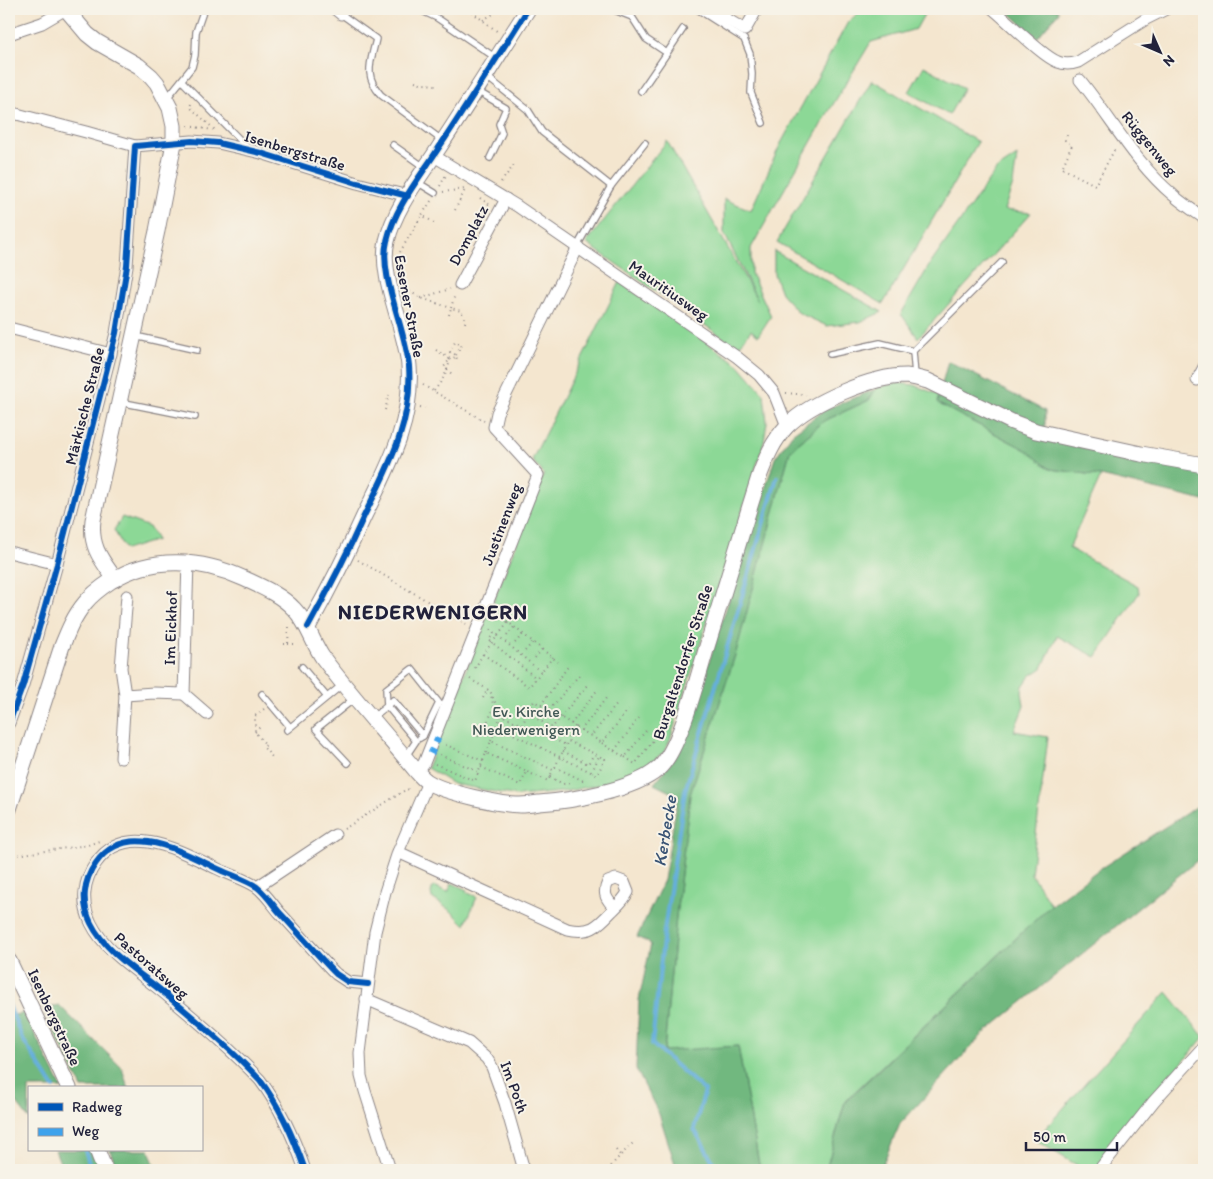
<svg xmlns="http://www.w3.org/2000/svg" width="1213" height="1179" viewBox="0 0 1213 1179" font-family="Itim,sans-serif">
  <rect width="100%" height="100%" fill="#f7f3e8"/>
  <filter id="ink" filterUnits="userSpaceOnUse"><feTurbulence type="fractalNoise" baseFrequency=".02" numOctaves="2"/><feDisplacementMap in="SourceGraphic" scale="10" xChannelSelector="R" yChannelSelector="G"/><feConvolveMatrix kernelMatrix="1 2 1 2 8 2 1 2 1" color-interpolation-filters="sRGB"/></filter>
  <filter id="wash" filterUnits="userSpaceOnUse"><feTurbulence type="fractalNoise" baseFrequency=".0096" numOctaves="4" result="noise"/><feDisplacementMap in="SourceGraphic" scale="20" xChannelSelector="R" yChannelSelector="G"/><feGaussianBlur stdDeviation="1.12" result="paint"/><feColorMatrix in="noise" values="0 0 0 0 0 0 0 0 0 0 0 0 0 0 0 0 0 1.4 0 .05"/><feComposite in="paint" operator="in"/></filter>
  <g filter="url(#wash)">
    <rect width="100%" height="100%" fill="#f4e6cf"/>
    <g fill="#8cd896" stroke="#577d68">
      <polygon points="863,9 927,9 916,29 871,42 826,116 751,248 751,273 771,316 758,336 751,330 738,348 586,243 667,141 758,301 724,233 724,199 751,210 780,145 848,22"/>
      <polygon points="924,66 964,88 949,115 909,92"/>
      <polygon points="872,80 978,142 883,304 777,242"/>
      <polygon points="1017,156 1013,184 1004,210 1031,213 918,338 901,314 929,266 996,170"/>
      <polygon points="774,251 882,312 860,322 827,326 799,313 781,293 774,274"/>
      <polygon points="620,282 739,365 764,394 767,422 764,442 670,740 664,752 640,771 613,782 562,792 518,796 453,784 427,768 544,474 532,460"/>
      <polygon points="896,383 914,385 939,395 937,403 1026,450 1050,469 1101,476 1069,548 1138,586 1139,593 1096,657 1057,636 1042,668 1030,676 1023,686 1022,692 1024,706 1014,731 1048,737 1031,874 1051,905 845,1101 826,1170 760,1170 738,1046 664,1052 676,917 690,795 736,652 790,451 824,421 869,400 876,388"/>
      <polygon points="122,517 149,527 157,540 125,550 114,530"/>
      <polygon points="452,883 467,890 466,892 477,897 465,925 451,911 432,898 431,893 433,886 448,892"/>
      <polygon points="1167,992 1204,1037 1132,1122 1096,1170 1085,1170 1035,1140"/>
    </g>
    <g fill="#71b87f" stroke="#4a6d5d">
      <polygon points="1005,9 1057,9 1059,12 1037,38"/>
      <polygon points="948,361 1045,411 1045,440 1204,471 1204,501 1101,476 1050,469 1026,450 937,403"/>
      <polygon points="876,389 869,400 824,421 790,451 736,652 690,795 676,917 664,1051 738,1046 760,1170 677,1170 659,1114 636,1069 639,1000 651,944 637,937 664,880 678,796 654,784 680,751 775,458 792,434 826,409"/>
      <polygon points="1204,802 1204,855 983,1034 900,1124 880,1170 826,1170 845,1102 1051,905 1098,870"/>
      <polygon points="59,1005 122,1068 128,1088 82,1088 43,1009"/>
      <polygon points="24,1013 62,1088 29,1088 29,1119 9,1093 9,1016"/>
      <polygon points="55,1150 92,1150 101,1170 63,1170"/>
      <polygon points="110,1150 149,1150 153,1161 160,1170 117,1170"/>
    </g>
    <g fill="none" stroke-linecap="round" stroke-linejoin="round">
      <g stroke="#65afdd" stroke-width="4">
        <polyline points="9,1005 22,1038 54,1088"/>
        <polyline points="85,1150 91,1170"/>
        <polyline points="718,1170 694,1129 705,1091 652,1044 664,931 685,791 777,477"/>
      </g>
    </g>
  </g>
  <g filter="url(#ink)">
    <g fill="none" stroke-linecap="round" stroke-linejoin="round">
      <defs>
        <g id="lane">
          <polyline points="418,9 437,18 496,58"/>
          <polyline points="612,9 632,17 646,39 667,53 683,29"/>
          <polyline points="697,9 744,39 750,54 752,74 751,93 763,123"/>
          <path d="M341,14l35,25c-5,23 -13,36 5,56l62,46"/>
          <polyline points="486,76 528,110 542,132 611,186"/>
          <polyline points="182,81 248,148"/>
          <polyline points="477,91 506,108 499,124 502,133 490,158"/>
          <polyline points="641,91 667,53"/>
          <polyline points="167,98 192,67 195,55 196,32 204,9"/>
          <polyline points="393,145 424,167"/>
          <polyline points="417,182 435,193"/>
          <polyline points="578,247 580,241 611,186 645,143"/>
          <polyline points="135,336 197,350"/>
          <polyline points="830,354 880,343 913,351"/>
          <polyline points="915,376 913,351 1002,262"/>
          <polyline points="120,402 195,417"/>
          <polyline points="302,667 327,697"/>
          <polyline points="262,694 290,727"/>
          <polyline points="387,706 386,689 412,669 439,703 423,736"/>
          <polyline points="387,706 393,700 423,736 420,738"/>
          <polyline points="372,718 387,706 416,741 406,756"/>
          <polyline points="287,730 342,685"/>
          <polyline points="348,763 316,729 355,698"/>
        </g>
        <g id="street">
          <polyline points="335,9 341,14"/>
          <polyline points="710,9 745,30 757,9"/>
          <path d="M993,9c15,12 50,48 65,53 7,3 14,2 20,0l68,-43 20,-10"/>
          <polyline points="9,34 42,23 66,9"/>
          <path d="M1080,80c31,38 55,83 93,115 10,9 21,16 31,23"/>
          <polyline points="9,112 86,132 135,146"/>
          <polyline points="434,156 517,206 737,357 759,375 774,393 787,426"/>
          <polyline points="460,285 506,199"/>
          <polyline points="9,328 111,354"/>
          <polyline points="1197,380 1204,367"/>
          <polyline points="9,552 57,564"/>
          <polyline points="127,596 121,668 125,695 154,693 184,694 188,562"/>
          <polyline points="184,694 207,714"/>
          <polyline points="9,723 23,685 57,564 116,333 127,266 135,146 192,141 218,143 261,153 357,183 408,196"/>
          <polyline points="121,758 125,695"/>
          <polyline points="417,772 424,763 538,475 494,427 497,413 578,247"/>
          <path d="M398,852l169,77c23,5 30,-2 45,-18 6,-6 12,-11 16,-19l-4,-10 -8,-3 -8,3c-6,12 -1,18 7,26"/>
          <polyline points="257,887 335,835"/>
          <polyline points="366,999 469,1043 487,1059 492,1067 505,1103 524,1170"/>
          <path d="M305,1170c-11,-32 -24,-62 -45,-90 -27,-29 -59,-56 -90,-82 -25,-22 -64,-44 -79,-75 -10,-20 -8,-42 5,-60 30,-43 84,-12 120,5 12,6 31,12 41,19 9,7 16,18 23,26 19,20 37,42 56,61l12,8 20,2"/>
          <polyline points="390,1170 365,1091 361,1076 360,1053 375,932 385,892 398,852 428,782"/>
          <polyline points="1099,1170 1154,1101 1204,1046"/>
        </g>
        <g id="secondary">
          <path d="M66,9l21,25 10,8 42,24 12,10 6,7 13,25 4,18v17l-17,88 -64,289c-3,26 7,38 22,59"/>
          <path d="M308,627c20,-36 39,-73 56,-111 24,-49 49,-93 45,-150 -3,-37 -31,-91 -22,-125 8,-34 33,-64 51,-92 31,-47 60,-93 90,-140"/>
          <path d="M9,809l53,-163c6,-15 12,-30 23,-43 7,-9 17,-16 26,-22 41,-26 91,-22 134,-2 17,8 36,16 49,30 14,14 18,33 29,49 29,39 63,76 94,114 3,3 7,8 11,10 15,10 74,23 92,23 6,0 13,-1 19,-2 32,-2 95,-13 119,-34 23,-20 41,-98 51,-129 17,-55 33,-109 50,-163 7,-19 14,-36 28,-51 24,-24 85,-50 119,-50 7,1 15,3 22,5l84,41 24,9 105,23 63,11"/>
          <polyline points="9,961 69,1088"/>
          <polyline points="97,1150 105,1170"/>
        </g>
      </defs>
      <use href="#lane" stroke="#8b8485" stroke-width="8"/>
      <use href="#street" stroke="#8b8485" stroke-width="13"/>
      <use href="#secondary" stroke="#8b8485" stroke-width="17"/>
      <g stroke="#8b8485" stroke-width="2" stroke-dasharray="1 4" stroke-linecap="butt">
        <polyline points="468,9 498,32"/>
        <polyline points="483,20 495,13"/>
        <polyline points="415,81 423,84 436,85"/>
        <polyline points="191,104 190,107 215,130"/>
        <polyline points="188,126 213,130"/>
        <polyline points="1067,135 1065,140 1072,145 1062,168 1095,185 1116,147"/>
        <polyline points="501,182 514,165"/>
        <polyline points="440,186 446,175"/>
        <polyline points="443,192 465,189"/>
        <polyline points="480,198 490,205"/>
        <polyline points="431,201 422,215 436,224"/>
        <polyline points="455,210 465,190"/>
        <polyline points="400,252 422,215"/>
        <polyline points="405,289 421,298 451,308 455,294"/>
        <polyline points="421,298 450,289"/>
        <polyline points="449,315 451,308 461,311 466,320 464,325"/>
        <polyline points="436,350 450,359 444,367 452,374"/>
        <polyline points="456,355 462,345 455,342 450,352 456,355 457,360"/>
        <polyline points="423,385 484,421"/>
        <path d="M434,391c8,-10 14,-19 16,-32l6,-2"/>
        <polyline points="786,393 806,395"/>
        <polyline points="420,407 425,408"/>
        <polyline points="385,410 389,395"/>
        <polyline points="358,560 466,624"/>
        <polyline points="503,618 558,662"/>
        <polyline points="490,629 541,672 553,657"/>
        <polyline points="494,633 489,640 536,678"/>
        <polyline points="507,636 514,627"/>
        <polyline points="515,643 523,634"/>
        <polyline points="284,644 288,644 289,625"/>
        <polyline points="288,644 296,644"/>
        <polyline points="525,651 533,642"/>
        <polyline points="483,654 529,687 541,672"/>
        <polyline points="535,658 542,649"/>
        <polyline points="475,668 483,654 508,623"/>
        <polyline points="470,679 490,691 501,715"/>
        <polyline points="483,698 488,689"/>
        <polyline points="541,705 569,665"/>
        <polyline points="264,709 255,716 255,732 266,745 263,747 274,759"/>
        <polyline points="549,710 581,673"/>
        <polyline points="529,714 569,738"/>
        <polyline points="571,724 598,689"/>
        <polyline points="522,725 534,701 575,726 569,740"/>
        <polyline points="497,726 501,715 566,745"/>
        <polyline points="576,727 581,730 607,697"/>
        <polyline points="551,729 588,684"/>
        <polyline points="581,730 591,736 618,703"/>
        <polyline points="255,732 262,725"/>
        <polyline points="478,736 480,737 494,708 491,695"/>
        <polyline points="591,736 602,743 628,710"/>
        <polyline points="491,741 497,726 560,757 568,741 605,759 597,775 560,757 555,767"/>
        <polyline points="602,743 614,751 639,718"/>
        <polyline points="563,751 588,764 594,754"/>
        <polyline points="614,751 625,757 648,728"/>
        <polyline points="486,753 491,741 553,770 548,781 527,772"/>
        <polyline points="440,755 479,772"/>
        <polyline points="625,757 635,764 655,738"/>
        <polyline points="435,764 475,781 483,761 444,744"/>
        <polyline points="481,767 520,785 527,772 486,753 483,761"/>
        <polyline points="555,767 584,781"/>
        <polyline points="592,772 599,756"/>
        <polyline points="550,777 563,784 572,783"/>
        <polyline points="344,829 407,789 412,791"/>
        <polyline points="9,856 88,845 102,840"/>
        <polyline points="616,1150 620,1155"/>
        <polyline points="608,1170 616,1160 634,1142"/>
      </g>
      <use href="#lane" stroke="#fff" stroke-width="5.5"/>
      <use href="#street" stroke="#fff" stroke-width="11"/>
      <use href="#secondary" stroke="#fff" stroke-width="15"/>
      <g stroke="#3ea2ec" stroke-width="5" stroke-dasharray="10 5" stroke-linecap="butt">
        <polyline points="434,739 440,742"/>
        <polyline points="429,750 435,753"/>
      </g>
      <defs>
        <g id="cycleway">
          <path d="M308,627c20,-36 39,-73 56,-111 24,-49 49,-93 45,-150 -3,-37 -31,-91 -22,-125 8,-34 33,-64 51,-92 31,-47 60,-93 90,-140"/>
          <polyline points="9,723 23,685 57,564 116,333 127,266 135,146 192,141 218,143 261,153 357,183 408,196"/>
          <path d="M305,1170c-11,-32 -24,-62 -45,-90 -27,-29 -59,-56 -90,-82 -25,-22 -64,-44 -79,-75 -10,-20 -8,-42 5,-60 30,-43 84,-12 120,5 12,6 31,12 41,19 9,7 16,18 23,26 19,20 37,42 56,61l12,8 20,2"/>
        </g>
      </defs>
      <use href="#cycleway" stroke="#f7f3e8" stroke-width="9"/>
      <use href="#cycleway" stroke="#0057b8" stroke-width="6"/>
    </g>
  </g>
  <g text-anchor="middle" stroke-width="4" stroke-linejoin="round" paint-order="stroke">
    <g font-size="16" fill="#22223b" stroke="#f7f3e8">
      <text transform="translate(1150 143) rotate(51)" y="6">Rüggenweg</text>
      <text transform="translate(295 150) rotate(17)" y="6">Isenbergstraße</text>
      <text transform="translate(468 235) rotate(-62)" y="6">Domplatz</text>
      <text transform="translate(669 290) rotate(35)" y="6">Mauritiusweg</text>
      <text transform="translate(410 306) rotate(79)" y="6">Essener Straße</text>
      <text transform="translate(84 406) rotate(-76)" y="6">Märkische Straße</text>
      <text transform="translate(501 524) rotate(-69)" y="6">Justinenweg</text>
      <text transform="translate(170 628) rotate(-88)" y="6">Im Eickhof</text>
      <text transform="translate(682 662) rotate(-72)" y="6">Burgaltendorfer Straße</text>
      <text transform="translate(152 965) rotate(41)" y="6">Pastoratsweg</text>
      <text transform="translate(55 1017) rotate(65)" y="6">Isenbergstraße</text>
      <text transform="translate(515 1087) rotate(70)" y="6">Im Poth</text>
    </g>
    <g font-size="16" fill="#425956" stroke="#f7f3e8">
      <text x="526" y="717">Ev. Kirche<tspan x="526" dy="18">Niederwenigern</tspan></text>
    </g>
    <g font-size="18" font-style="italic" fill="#395374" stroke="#f7f3e8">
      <text transform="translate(665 831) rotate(-81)" y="6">Kerbecke</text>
    </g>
    <g font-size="21" font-weight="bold" letter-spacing="1" fill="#22223b" stroke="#f7f3e8">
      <text x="433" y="619">NIEDERWENIGERN</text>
    </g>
  </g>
  <rect width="1213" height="1179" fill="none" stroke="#f7f3e8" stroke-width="30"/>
  <rect x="28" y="1086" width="175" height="65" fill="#f7f3e8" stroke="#a29fa3"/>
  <rect x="38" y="1103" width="25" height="8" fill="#0057b8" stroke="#a29fa3"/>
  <text x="72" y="1112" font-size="15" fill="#22223b">Radweg</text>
  <rect x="38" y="1128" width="25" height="8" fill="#3ea2ec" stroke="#a29fa3"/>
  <text x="72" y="1136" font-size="15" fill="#22223b">Weg</text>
  <g transform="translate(1160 52) rotate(135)" stroke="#f7f3e8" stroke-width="4" paint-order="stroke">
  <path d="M0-4L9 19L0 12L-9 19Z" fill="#22223b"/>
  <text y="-8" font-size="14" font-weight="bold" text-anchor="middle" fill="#22223b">N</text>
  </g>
  <path d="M1026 1142v8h91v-8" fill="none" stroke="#22223b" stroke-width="2.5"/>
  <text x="1033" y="1142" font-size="15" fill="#22223b" stroke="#f7f3e8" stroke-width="4" paint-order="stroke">50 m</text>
</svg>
